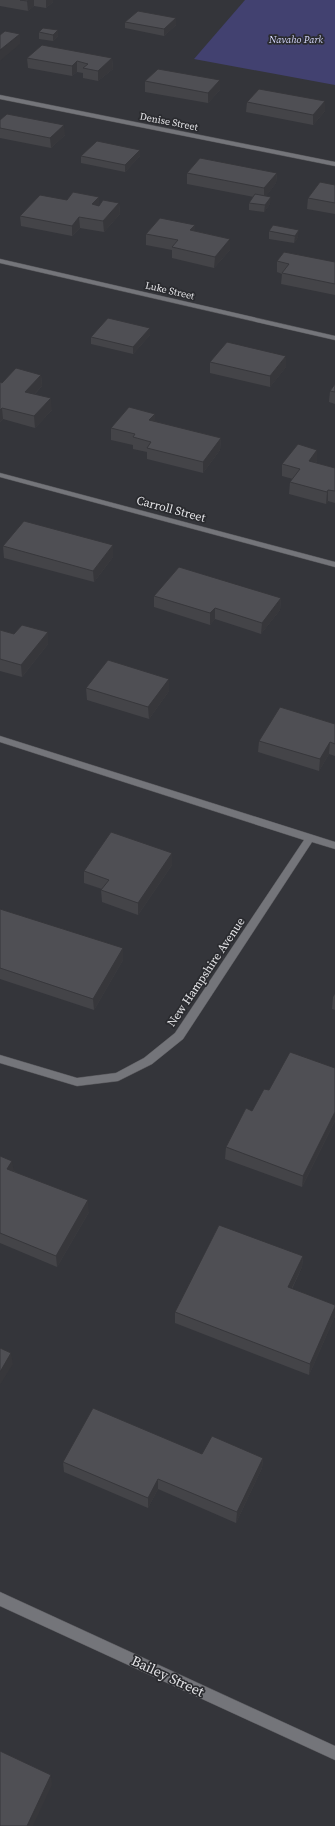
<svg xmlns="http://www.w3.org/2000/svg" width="335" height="1826" viewBox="0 0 335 1826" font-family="'Source Serif 4',serif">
  <rect width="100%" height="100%" fill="#34353a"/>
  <polygon fill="#424170" points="245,0 335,0 335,85 194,59"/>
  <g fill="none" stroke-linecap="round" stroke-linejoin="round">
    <defs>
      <g id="minor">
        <polygon points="0,95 335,162 335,166 0,99"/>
        <polygon points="0,259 335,336 335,340 0,263"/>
        <polygon points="0,473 335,562 335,567 0,477"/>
        <polygon points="0,736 335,842 335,849 312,842 183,1039 152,1064 118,1081 77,1086 0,1063 0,1055 77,1078 116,1073 144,1058 175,1033 304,840 0,742"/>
        <polygon points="0,1592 335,1746 335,1760 0,1606"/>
      </g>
    </defs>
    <use href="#minor" stroke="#545458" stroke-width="1"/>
    <use href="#minor" fill="#74757a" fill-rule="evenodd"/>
  </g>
  <g fill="#444448">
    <polygon points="0,0 53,0 53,2 46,8 34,6 28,11 0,6"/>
    <polygon points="125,22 176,25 164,36 125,28"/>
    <polygon points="43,28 58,36 53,41 39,39 39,32"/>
    <polygon points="27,58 112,58 113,69 98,81 83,78 83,73 77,72 72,76 28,68"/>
    <polygon points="220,80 220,90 208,103 145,92 145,81"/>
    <polygon points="325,101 325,111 313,125 246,112 247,102"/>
    <polygon points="0,120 65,135 51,148 0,138"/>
    <polygon points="81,156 140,156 125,172 81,163"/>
    <polygon points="187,173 277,173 276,183 266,196 270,204 264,212 249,210 249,203 254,197 187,184"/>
    <polygon points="335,185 335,214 307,209 308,198"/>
    <polygon points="99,197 99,205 119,203 120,214 104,232 80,228 72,236 21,226 20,216 67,200"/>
    <polygon points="195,225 195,231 230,239 230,250 214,268 172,258 172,250 146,245 146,234"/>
    <polygon points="269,231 298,237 294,243 269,239"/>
    <polygon points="277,261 335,262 335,295 281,284 282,274 277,272"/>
    <polygon points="150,328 150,335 133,354 91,344 91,337"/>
    <polygon points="286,356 286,367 270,387 210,373 210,362"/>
    <polygon points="41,375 42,386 35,394 52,410 35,428 3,419 0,422 0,382 2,383"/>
    <polygon points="335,384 335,404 329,402 330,391"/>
    <polygon points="155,422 221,438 220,450 203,473 147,459 147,452 133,449 133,445 111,440 111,428"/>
    <polygon points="317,461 316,463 335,468 335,503 328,501 326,504 289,494 290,482 293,479 282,476 282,464"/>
    <polygon points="113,545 113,557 94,582 4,558 3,546"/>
    <polygon points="154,596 281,598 280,610 261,634 215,619 210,625 154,607"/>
    <polygon points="0,630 14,634 48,632 48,644 22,677 0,671"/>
    <polygon points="86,688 169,691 149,719 87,700"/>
    <polygon points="335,724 335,756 329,754 319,771 258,752 259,741"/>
    <polygon points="172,853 172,865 138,915 102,902 101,890 102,889 84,883 84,871"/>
    <polygon points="0,909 123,960 94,1010 0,979"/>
    <polygon points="335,994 335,1010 332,1009 333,997"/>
    <polygon points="335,1068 335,1121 302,1187 225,1159 226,1147 252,1111 269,1090"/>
    <polygon points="0,1156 14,1171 89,1212 57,1267 0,1243"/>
    <polygon points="303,1256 302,1267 292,1289 335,1305 335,1316 309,1375 175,1323 175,1312"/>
    <polygon points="202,1454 263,1458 262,1468 236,1523 158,1489 148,1508 64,1472 63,1462"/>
  </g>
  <g fill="#37373b">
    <polygon points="29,0 34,0 34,6 28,11 27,1"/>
    <polygon points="46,0 53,0 53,2 46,8"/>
    <polygon points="176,18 176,25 164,36 164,29"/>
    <polygon points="58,30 58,36 53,41 53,35"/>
    <polygon points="20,34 20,44 0,61 0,50"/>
    <polygon points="112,58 113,69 98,81 98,71"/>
    <polygon points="77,61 77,72 72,76 72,66"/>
    <polygon points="220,80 220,90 208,103 208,93"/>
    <polygon points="325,101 325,111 313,125 313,115"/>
    <polygon points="64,125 65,135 51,148 50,138"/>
    <polygon points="140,150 140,156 125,172 125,165"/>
    <polygon points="277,173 276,183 264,199 264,188"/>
    <polygon points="99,197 99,208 92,204"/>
    <polygon points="271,197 270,204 264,212 265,205"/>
    <polygon points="119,203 120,214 104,232 103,221"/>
    <polygon points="79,217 80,228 72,236 72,226"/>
    <polygon points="195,225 195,236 190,230"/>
    <polygon points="299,230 298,237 294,243 295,236"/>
    <polygon points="230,239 230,250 214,268 215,257"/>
    <polygon points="150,328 150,335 133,354 133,347"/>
    <polygon points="286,356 286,367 270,387 270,376"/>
    <polygon points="41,375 42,386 26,403 25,392"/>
    <polygon points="51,398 52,410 35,428 34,416"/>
    <polygon points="2,408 3,419 0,422 0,410"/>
    <polygon points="155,414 155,425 149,420"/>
    <polygon points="221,438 220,450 203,473 203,462"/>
    <polygon points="317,450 317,461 308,472 309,461"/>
    <polygon points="328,490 328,501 326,504 327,492"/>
    <polygon points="113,545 113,557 94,582 93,571"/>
    <polygon points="281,598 280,610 261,634 262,623"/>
    <polygon points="215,608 215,619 210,625 210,613"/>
    <polygon points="48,632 48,644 22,677 21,665"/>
    <polygon points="169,679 169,691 149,719 148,707"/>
    <polygon points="330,742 329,754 319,771 320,759"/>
    <polygon points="172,853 172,865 138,915 138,903"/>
    <polygon points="123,948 123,960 94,1010 93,999"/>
    <polygon points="335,1112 335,1121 302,1187 303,1176"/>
    <polygon points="12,1161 14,1172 7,1169"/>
    <polygon points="88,1200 89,1212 57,1267 56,1256"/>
    <polygon points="303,1256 302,1267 287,1298 288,1287"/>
    <polygon points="335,1307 335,1316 309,1375 310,1364"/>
    <polygon points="11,1353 13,1364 0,1385 0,1372"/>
    <polygon points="263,1458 262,1468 236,1523 237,1512"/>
    <polygon points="158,1479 158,1489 148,1508 148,1498"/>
    <polygon points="51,1775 52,1785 33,1826 27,1826"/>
  </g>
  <g fill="#4f4f54" stroke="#37373b">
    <polygon points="20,0 29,0 27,1"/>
    <polygon points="138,11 176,18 164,29 125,22"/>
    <polygon points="43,28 58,30 53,35 39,32"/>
    <polygon points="5,31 20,34 0,50 0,35"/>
    <polygon points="42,45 112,58 98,71 83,68 88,64 77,61 72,66 27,58"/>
    <polygon points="158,69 220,80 208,93 145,81"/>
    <polygon points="259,89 325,101 313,115 247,102"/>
    <polygon points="7,114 64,125 50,138 0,128 0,120"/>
    <polygon points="97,141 140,150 125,165 81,156"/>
    <polygon points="200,158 277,173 264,188 187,173"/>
    <polygon points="320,182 335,185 335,203 308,198"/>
    <polygon points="73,192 99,197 92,204 99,206 103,200 119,203 103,221 79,217 72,226 20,216 40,195 67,200"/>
    <polygon points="255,194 271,197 265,205 249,203"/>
    <polygon points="160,218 195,225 190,230 230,239 215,257 172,247 178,240 146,234"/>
    <polygon points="273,225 299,230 295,236 269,231"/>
    <polygon points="284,252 335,262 335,284 282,273 289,264 277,261"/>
    <polygon points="108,318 150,328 133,347 91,337"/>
    <polygon points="227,342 286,356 270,376 210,362"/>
    <polygon points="16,368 41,375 25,392 51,398 34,416 2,408 0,410 0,382 2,383"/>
    <polygon points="335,384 335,392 330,391"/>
    <polygon points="129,407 155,414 149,420 221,438 203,462 147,448 151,442 133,437 135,434 111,428"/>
    <polygon points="298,444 317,450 309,461 335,468 335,491 328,490 327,492 290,482 300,469 282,464"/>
    <polygon points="24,521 113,545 93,571 3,546"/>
    <polygon points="179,567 281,598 262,623 215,608 210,613 154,596"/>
    <polygon points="22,625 48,632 21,665 0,659 0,630 14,634"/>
    <polygon points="108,660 169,679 148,707 86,688"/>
    <polygon points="280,707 335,724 335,744 330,742 320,759 259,741"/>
    <polygon points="111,832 172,853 138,903 101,890 109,880 84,871"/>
    <polygon points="0,909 123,948 93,999 0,968"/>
    <polygon points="290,1052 335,1068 335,1112 303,1176 226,1147 246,1108 252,1111 264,1089 269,1090"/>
    <polygon points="0,1156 12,1161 7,1169 88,1200 56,1256 0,1233"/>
    <polygon points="219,1225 303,1256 288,1287 335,1305 335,1307 310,1364 175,1312"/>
    <polygon points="0,1348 11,1353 0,1372"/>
    <polygon points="93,1408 202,1454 212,1436 263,1458 237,1512 158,1479 148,1498 63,1462"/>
    <polygon points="0,1751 51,1775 27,1826 0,1826"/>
  </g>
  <g text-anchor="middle" stroke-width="3.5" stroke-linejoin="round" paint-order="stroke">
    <g font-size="10" font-style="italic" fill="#d4d6fa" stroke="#2a2b2f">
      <text x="296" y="43">Navaho Park</text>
    </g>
    <g font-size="10" fill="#e4e4e7" stroke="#2a2b2f">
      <text transform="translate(169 121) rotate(11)" y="4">Denise Street</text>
      <text transform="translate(170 290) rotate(13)" y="4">Luke Street</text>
    </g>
    <g font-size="12" fill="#e4e4e7" stroke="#2a2b2f">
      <text transform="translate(171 509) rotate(15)" y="4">Carroll Street</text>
      <text transform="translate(206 972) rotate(-56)" y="4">New Hampshire Avenue</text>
    </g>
    <g font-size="14" fill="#e4e4e7" stroke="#2a2b2f">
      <text transform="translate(168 1676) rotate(25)" y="5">Bailey Street</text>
    </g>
  </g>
</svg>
